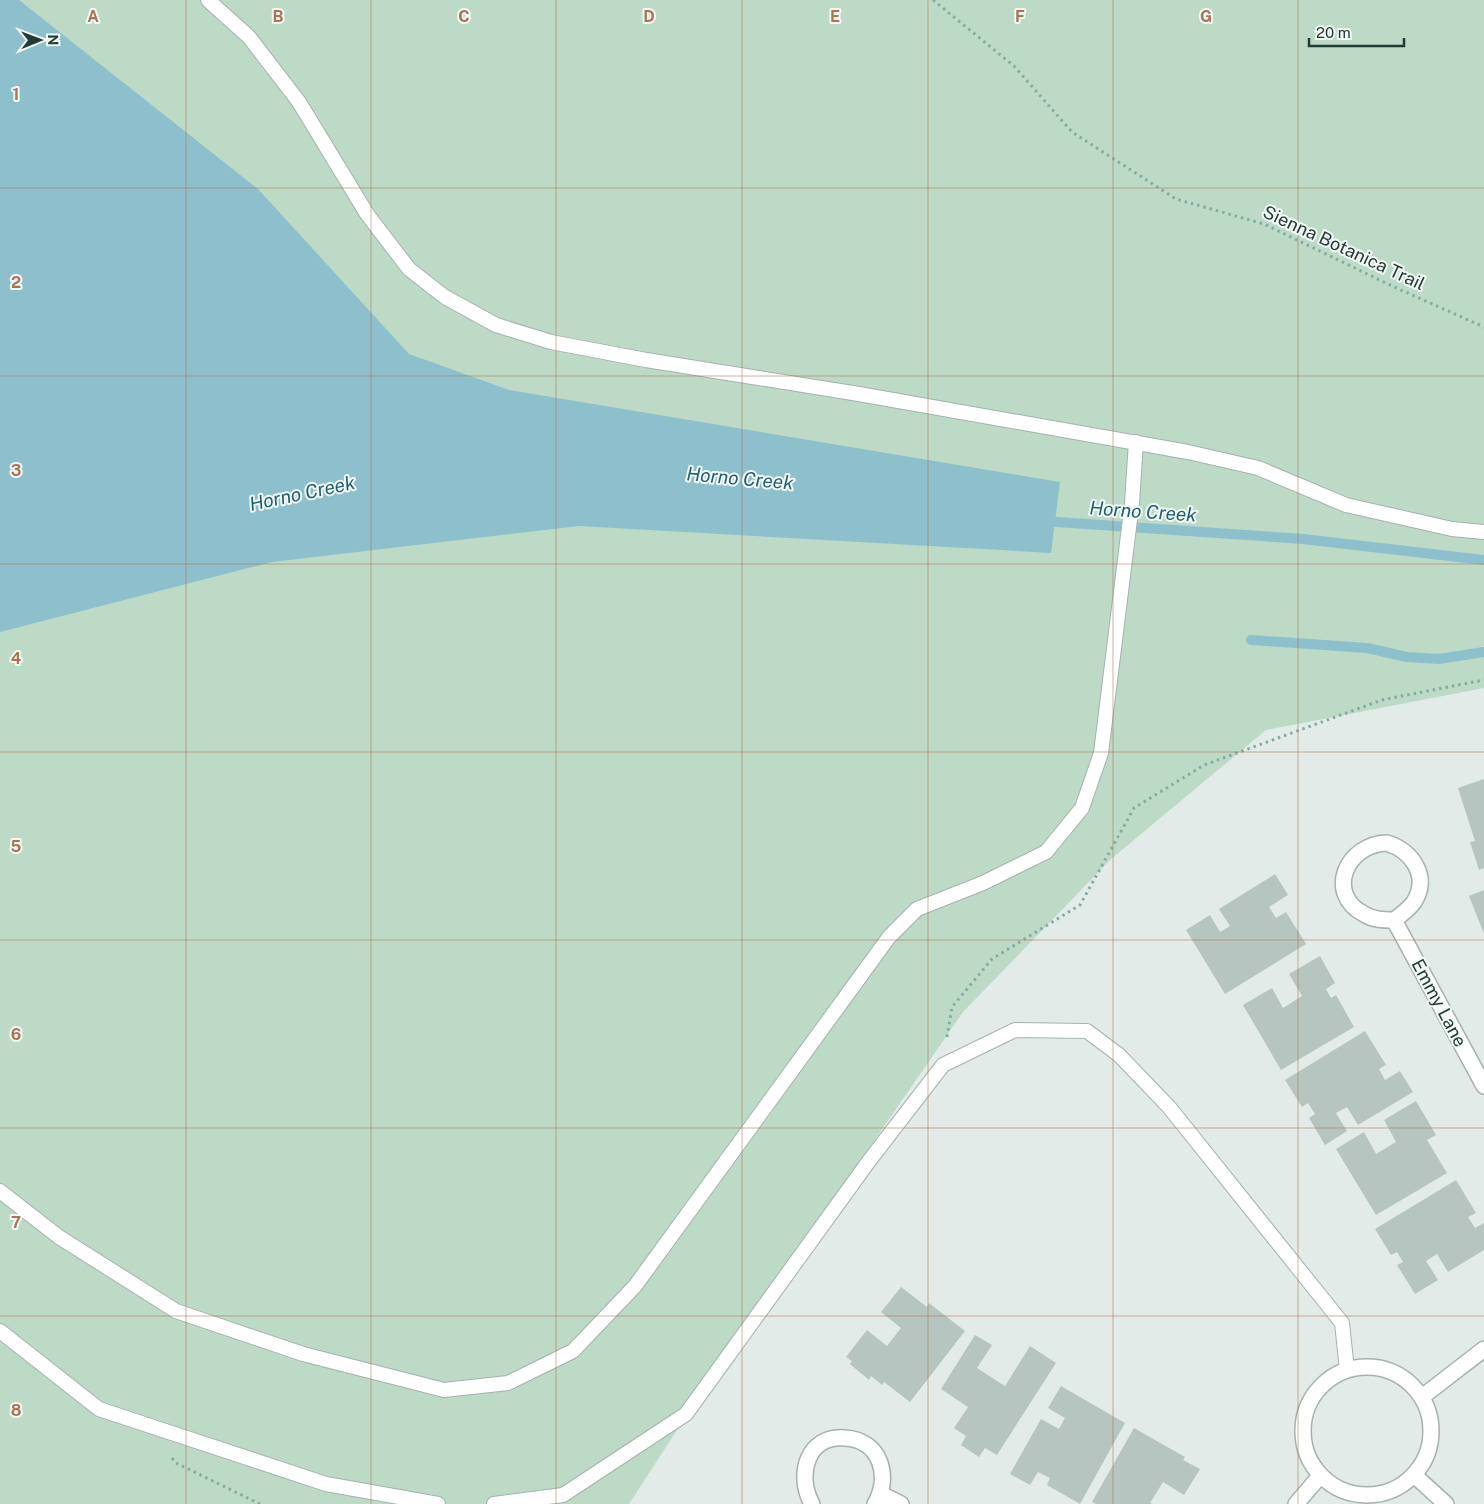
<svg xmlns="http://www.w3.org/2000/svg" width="1484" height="1504" viewBox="0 0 1484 1504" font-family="'Public Sans',sans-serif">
  <rect width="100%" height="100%" fill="#e2ebe7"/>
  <polygon fill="#bcdac6" points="0,0 1484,0 1484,688 1266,730 1111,859 963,1012 717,1368 629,1504 0,1504"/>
  <polygon fill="#8ebfcc" points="0,0 19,0 258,189 409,354 509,390 1060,482 1051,553 579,526 272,562 0,632"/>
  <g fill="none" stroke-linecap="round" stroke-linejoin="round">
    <g stroke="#8ebfcc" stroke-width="10">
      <polyline points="1042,521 1303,539 1484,560"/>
      <polyline points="1251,640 1367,648 1407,657 1439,659 1484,652"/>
    </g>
  </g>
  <g fill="#b7c5c0">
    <polygon points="1484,779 1484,868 1479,870 1470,842 1475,841 1458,788"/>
    <polygon points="1275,874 1288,895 1269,907 1276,918 1286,912 1306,944 1225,994 1186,930 1210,915 1220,932 1230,926 1219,909"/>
    <polygon points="1484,890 1484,934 1469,896"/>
    <polygon points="1320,956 1335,983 1326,989 1331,998 1336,995 1354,1027 1281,1070 1243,1005 1272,988 1283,1008 1302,996 1289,974"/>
    <polygon points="1365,1031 1386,1065 1379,1069 1385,1080 1400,1071 1413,1092 1358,1125 1347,1107 1336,1113 1347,1131 1325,1145 1309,1118 1315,1114 1308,1103 1302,1107 1285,1080"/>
    <polygon points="1416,1101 1436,1135 1427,1140 1447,1173 1376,1215 1336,1149 1364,1132 1376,1154 1396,1142 1384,1120"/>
    <polygon points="1456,1180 1476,1213 1468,1217 1475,1228 1484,1223 1484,1250 1448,1272 1437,1254 1426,1261 1438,1280 1415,1294 1397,1265 1403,1262 1397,1252 1391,1255 1375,1229"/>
    <polygon points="901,1287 927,1307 929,1303 965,1331 910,1402 884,1382 882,1385 871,1376 869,1380 850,1364 852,1361 846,1357 867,1330 887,1346 901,1328 881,1312"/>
    <polygon points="975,1335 992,1345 977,1368 1005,1386 1030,1346 1056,1363 997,1455 985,1448 979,1457 961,1445 966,1436 954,1428 968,1407 941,1389"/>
    <polygon points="1061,1386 1125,1423 1080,1504 1047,1485 1050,1478 1038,1472 1030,1485 1010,1474 1041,1419 1059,1429 1065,1418 1048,1408"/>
    <polygon points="1134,1428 1185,1457 1183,1460 1200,1469 1184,1495 1163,1482 1150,1503 1153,1504 1096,1504 1092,1502"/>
  </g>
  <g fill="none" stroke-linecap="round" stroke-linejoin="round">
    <defs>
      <g id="service">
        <polyline points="208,0 249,37 299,102 367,214 409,269 445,297 496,325 551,342 646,360 859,394 1188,452 1258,468 1346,505 1452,529 1484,532"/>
        <polyline points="0,1191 59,1237 176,1311 303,1354 444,1390 508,1383 573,1351 635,1286 889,937 917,909 983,883 1046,852 1082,808 1101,753 1132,503 1136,442"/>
        <polyline points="0,1331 99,1409 326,1484 438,1504"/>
        <polyline points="494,1504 563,1495 686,1414 869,1161 943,1065 1015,1030 1087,1031 1119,1055 1169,1107 1342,1323 1347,1370"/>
      </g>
      <g id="minor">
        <path d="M1387,843c25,8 43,33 27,59 -5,7 -13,13 -20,18 -10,0 -21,0 -30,-6 -39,-20 -18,-70 23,-71z"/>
        <polyline points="1394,920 1484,1086"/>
        <polyline points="1422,1397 1484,1349"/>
        <polyline points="881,1494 901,1504"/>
        <path d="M812,1504c-16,-29 -5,-69 33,-66 36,2 46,39 30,66"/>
        <polyline points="1296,1504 1320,1476"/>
      </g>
      <g id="tertiary">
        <circle cx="1367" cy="1431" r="64"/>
        <polyline points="1414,1475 1446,1504"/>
      </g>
    </defs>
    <use href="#service" stroke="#a5b2ae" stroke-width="16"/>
    <use href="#minor" stroke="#a5b2ae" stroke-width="18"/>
    <use href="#tertiary" stroke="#a5b2ae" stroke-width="18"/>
    <g stroke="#85aca2" stroke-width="3" stroke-dasharray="2.5 4" stroke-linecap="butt">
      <polyline points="933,0 1014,66 1072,132 1176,199 1264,224 1392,286 1484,327"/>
      <polyline points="947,1037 952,1007 992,959 1080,905 1134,808 1204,765 1382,700 1484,680"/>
      <polyline points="172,1458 176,1463 260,1504"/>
    </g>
    <use href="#service" stroke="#fff" stroke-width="14"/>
    <use href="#minor" stroke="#fff" stroke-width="15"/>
    <use href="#tertiary" stroke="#fff" stroke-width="15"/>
  </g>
  <path fill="none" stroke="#ac7356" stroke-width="1" stroke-opacity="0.55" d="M186,0v1504M371,0v1504M556,0v1504M742,0v1504M928,0v1504M1113,0v1504M1298,0v1504M0,188h1484M0,376h1484M0,564h1484M0,752h1484M0,940h1484M0,1128h1484M0,1316h1484"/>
  <g text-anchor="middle" stroke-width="4" stroke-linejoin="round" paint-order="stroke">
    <g font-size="18" fill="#233a35" stroke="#f2f8f5">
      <text transform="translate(1344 248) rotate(25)" y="6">Sienna Botanica Trail</text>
      <text transform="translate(1439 1003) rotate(62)" y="6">Emmy Lane</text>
    </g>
    <g font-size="19" font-style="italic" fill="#226071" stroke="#f2f8f5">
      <text transform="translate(740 478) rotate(5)" y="7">Horno Creek</text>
      <text transform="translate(302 493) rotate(-12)" y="7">Horno Creek</text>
      <text transform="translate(1143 511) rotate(4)" y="7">Horno Creek</text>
    </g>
  </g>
  <g font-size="16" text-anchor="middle" font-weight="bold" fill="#ac7356" stroke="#f2f8f5" stroke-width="4" stroke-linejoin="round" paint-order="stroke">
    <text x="93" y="22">A</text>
    <text x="278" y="22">B</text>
    <text x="464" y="22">C</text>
    <text x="649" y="22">D</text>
    <text x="835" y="22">E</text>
    <text x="1020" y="22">F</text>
    <text x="1206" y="22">G</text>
    <text x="16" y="100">1</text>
    <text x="16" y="288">2</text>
    <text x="16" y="476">3</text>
    <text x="16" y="664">4</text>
    <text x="16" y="852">5</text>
    <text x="16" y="1040">6</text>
    <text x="16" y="1228">7</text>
    <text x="16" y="1416">8</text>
  </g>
  <g transform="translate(40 40) rotate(89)" stroke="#f2f8f5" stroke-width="4" paint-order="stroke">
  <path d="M0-4L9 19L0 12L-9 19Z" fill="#233a35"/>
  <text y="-8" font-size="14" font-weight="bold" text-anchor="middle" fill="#233a35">N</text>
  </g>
  <path d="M1309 38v8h95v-8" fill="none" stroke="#233a35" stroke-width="2.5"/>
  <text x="1316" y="38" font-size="15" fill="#233a35" stroke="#f2f8f5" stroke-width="4" paint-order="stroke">20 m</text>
</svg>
